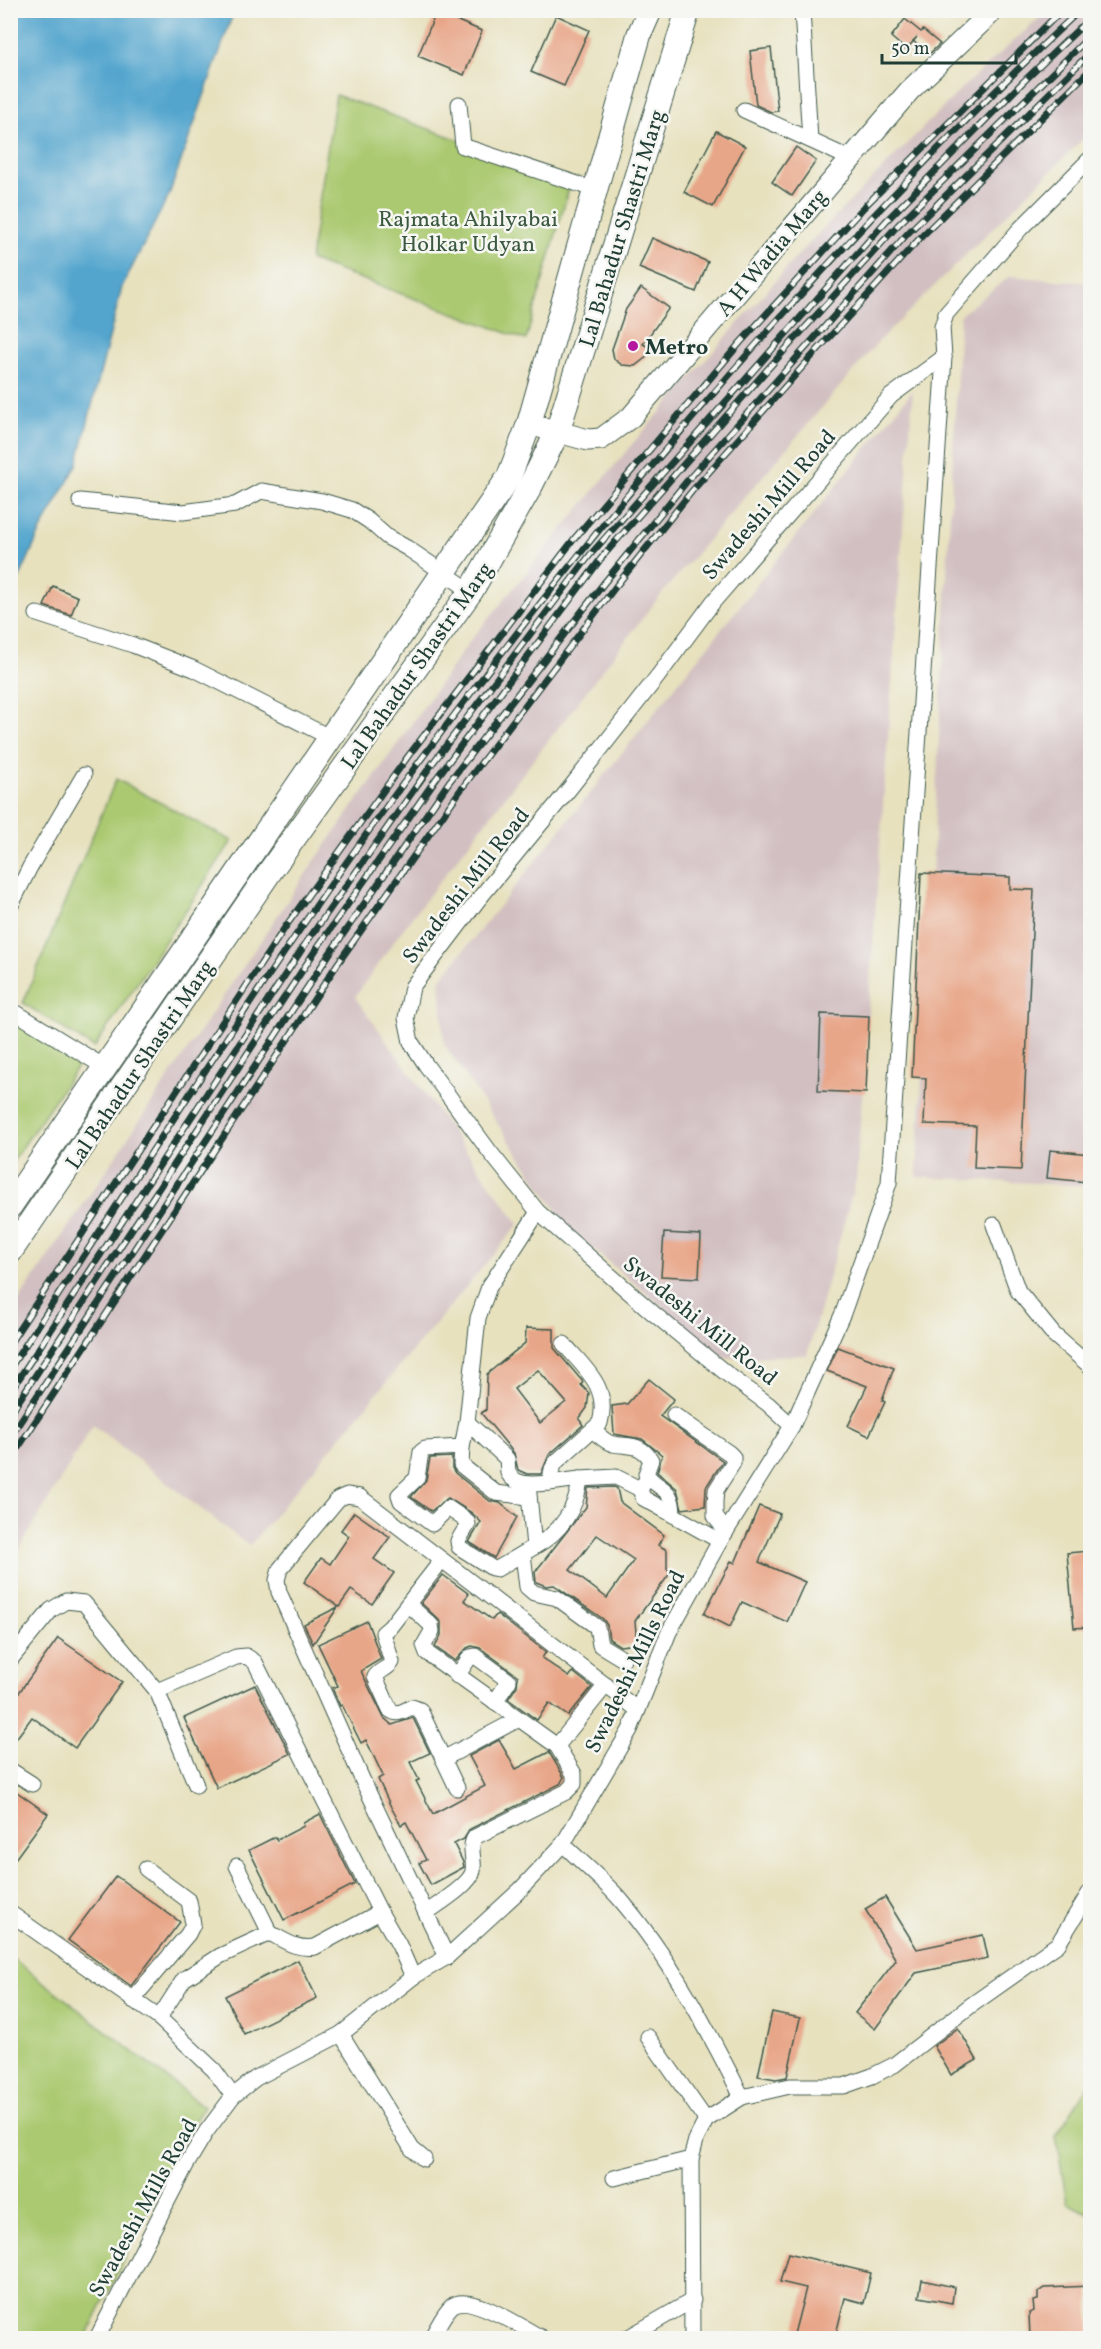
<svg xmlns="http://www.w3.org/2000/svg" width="1101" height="2349" viewBox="0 0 1101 2349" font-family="Vollkorn,serif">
  <rect width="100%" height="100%" fill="#f6f6f2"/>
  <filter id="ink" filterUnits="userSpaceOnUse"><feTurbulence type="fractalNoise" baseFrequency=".0167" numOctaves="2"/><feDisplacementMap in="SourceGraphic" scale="12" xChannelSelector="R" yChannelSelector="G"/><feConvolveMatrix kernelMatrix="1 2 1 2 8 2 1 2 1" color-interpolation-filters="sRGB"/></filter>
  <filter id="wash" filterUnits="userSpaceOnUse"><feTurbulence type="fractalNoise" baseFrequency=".008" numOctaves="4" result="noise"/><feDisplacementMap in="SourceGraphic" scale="24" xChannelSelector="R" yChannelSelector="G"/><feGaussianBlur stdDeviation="1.35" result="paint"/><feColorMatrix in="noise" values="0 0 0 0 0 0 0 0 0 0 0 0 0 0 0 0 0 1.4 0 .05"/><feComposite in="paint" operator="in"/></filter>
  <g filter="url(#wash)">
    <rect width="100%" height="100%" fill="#e7e1be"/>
    <g fill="#d2bfc1">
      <polygon points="1047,11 1090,11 1090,132 880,340 659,597 400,933 355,997 519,1224 249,1546 93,1425 11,1563 11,1312 309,869 470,641 633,443 806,246 962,88"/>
      <polygon points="1010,276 1090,283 1090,1186 917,1177 960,315"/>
      <polygon points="913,390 856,1180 807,1355 723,1358 568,1228 444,1044 440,980"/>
    </g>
    <g fill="#aac970" stroke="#648352" stroke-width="1.5">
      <polygon points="336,95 571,181 526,340 310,260"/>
      <polygon points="116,779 232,841 94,1048 23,1003"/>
      <polygon points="11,1015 81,1061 11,1164"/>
      <polygon points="11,1957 204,2107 183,2137 86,2338 11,2338"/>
      <polygon points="1090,2083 1090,2214 1067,2203 1056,2136"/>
    </g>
    <polygon fill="#52a5ce" stroke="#387181" stroke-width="1.5" points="11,10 234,11 169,195 122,287 77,465 40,532 11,597"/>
    <g id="blocks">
      <g fill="#e8a688" fill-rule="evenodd">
        <polygon points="437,10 457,10 453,19 482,31 464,75 418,56"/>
        <polygon points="556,15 589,30 564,86 531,72"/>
        <polygon points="905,19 921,32 923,30 940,44 929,54 913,41 917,37 906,50 891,37"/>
        <polygon points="771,48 778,111 771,112 756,105 750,51"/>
        <polygon points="716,131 745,146 713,207 684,192"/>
        <polygon points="796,147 816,161 792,196 772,182"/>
        <polygon points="652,238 708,262 696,292 639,268"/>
        <polygon points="641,288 669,308 643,344 652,349 644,359 635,366 622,365 614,359 612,349 626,309"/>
        <polygon points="53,586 78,597 71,615 44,606"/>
        <polygon points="921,873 1010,877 1010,889 1034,890 1021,1170 974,1168 976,1126 924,1124 926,1078 912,1077"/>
        <polygon points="821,1014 869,1016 866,1093 818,1091"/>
        <polygon points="1050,1150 1090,1154 1087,1182 1047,1178"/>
        <polygon points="664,1233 701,1235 699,1278 661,1276"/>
        <path d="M526,1328l28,1v19l29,34 -2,3 8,8 -2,15 -8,11 4,6 -34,30 -8,19h-14l-9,-4 -4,-17 -33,-40 5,-3 1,-36 38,-31zM538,1370l28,32 -26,21 -26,-34z"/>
        <polygon points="838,1347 894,1368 882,1400 885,1402 869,1436 848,1426 867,1386 827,1371"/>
        <polygon points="649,1379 674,1399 660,1416 723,1461 706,1487 705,1506 682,1509 677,1489 657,1472 662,1455 642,1439 614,1434 612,1406 627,1404"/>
        <polygon points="452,1457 452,1468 455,1473 490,1501 500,1503 517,1517 494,1558 469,1542 481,1522 472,1513 448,1498 431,1511 411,1497 426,1480 430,1458"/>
        <path d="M614,1487l3,1 3,14 44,33 -6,10 9,5v19l4,3 -36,49 2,23 -17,2 -11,-7 -2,-14 -4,-6 -49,-34 -8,1 -10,-4 -1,-10 51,-65 2,-19zM597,1535l37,25 -27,38 -37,-28z"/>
        <polygon points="759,1506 780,1514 759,1562 805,1582 787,1622 742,1602 730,1627 704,1614 731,1561 735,1563"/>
        <polygon points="354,1512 390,1537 374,1559 394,1573 372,1604 351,1590 339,1607 304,1582 321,1558 330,1564 349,1536 341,1530"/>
        <polygon points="1090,1551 1090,1627 1074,1628 1067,1553"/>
        <polygon points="443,1575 469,1594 464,1600 492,1620 497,1614 546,1652 542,1658 569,1677 573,1672 592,1687 568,1716 549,1703 537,1720 508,1699 517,1686 518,1676 480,1648 472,1646 467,1648 455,1661 435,1647 441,1635 441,1622 421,1603"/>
        <polygon points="338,1607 313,1644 304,1624"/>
        <polygon points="367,1621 381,1659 361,1671 384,1718 392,1725 413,1718 430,1753 410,1762 419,1780 416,1781 433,1814 485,1786 469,1756 499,1740 516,1769 549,1752 564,1777 560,1784 470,1829 464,1839 454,1844 463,1862 464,1867 431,1885 419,1863 426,1860 406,1822 401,1825 391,1807 378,1779 383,1776 366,1740 361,1743 342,1705 340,1706 332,1688 338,1686 318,1644"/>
        <polygon points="58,1638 122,1682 75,1748 32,1717 10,1747 10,1705"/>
        <polygon points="255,1685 290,1754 217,1788 184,1718"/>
        <polygon points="10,1787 48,1814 10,1866"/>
        <polygon points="320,1814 355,1884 284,1920 249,1850 275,1837 277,1840 304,1826 303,1823"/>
        <polygon points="116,1876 180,1922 131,1986 68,1940"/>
        <polygon points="885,1897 917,1949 983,1935 988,1958 916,1973 875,2029 855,2013 896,1960 865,1909"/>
        <polygon points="298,1960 317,1998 244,2034 225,1996"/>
        <polygon points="772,2012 800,2018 787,2077 776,2079 758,2076"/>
        <polygon points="958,2028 977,2060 951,2075 934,2046"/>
        <polygon points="788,2253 871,2273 864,2303 845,2298 835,2338 793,2338 806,2288 780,2282"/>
        <polygon points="922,2280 954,2287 952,2303 919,2297"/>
        <polygon points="1090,2286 1090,2335 1066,2338 1030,2338 1029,2313 1034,2311 1033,2301 1038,2300 1038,2293 1045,2288"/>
      </g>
    </g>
  </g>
  <g filter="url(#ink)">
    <use href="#blocks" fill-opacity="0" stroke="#3d5649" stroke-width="1.5"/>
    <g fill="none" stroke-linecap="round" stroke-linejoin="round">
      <defs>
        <g id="street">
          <polyline points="802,10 810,140"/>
          <polyline points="459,104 463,146 596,190"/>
          <polyline points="744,110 851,159"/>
          <polyline points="80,501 183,512 235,505 261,491 322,501 352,510 369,521 387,537 407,548 471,591"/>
          <polyline points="37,614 133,645 194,669 329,737"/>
          <polyline points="10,907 30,867 84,775"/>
          <polyline points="10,1009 106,1068"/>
          <path d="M538,1212l-49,75 -11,31 -11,104 40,37 1,14c8,14 27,11 41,10l3,-14 4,-7 44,-39c10,-36 -15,-54 -36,-79"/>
          <polyline points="994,1225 1018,1291 1054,1335 1090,1366"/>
          <polyline points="674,1415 729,1453 733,1457 733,1463 716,1490 715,1502 715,1516 726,1532"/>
          <polyline points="467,1422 462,1447 425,1449 421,1452 417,1478 399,1495 401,1501 432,1524 448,1508 467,1521 468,1524 458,1541 459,1547 492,1568 497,1569 534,1547 528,1484"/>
          <polyline points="792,1426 768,1404 727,1374 653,1313 538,1212 490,1152 426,1065 411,1042 406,1018 412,987 478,900 570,788 658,676 713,602 891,396 944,357"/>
          <path d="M593,1431c6,4 13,12 20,13 17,3 27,-1 38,16l-5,14c14,18 27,12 27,41"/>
          <polyline points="462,1447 461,1465 496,1493 529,1497"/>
          <polyline points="645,1482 640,1489 643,1498 720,1541"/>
          <polyline points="549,1483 580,1479"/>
          <path d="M534,1547c26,-14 43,-38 46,-68l36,-2 24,12"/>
          <polyline points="523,1554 527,1587 534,1593 557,1598 597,1627 600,1645 623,1659"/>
          <path d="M442,1560l-52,67 -7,6 9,29c-4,7 -13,8 -17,15l15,33c8,6 13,1 22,-3l8,3 37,78"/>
          <polyline points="408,1604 431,1625 432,1631 424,1645 427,1653 557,1746"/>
          <polyline points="10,1660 51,1610 66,1601 84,1603 157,1691 236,1657 246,1656 255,1662 380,1912 399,1945 413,1977"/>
          <polyline points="457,1676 470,1657 475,1656 509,1681 495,1702"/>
          <polyline points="157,1691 196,1785"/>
          <polyline points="443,1759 519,1719"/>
          <polyline points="10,1770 32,1784"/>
          <path d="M563,1844c18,18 39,35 56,54 51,59 88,130 123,199"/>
          <polyline points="237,1866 270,1933"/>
          <polyline points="10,1913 159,2018 214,2070 233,2096"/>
          <path d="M426,1913c12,-9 44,-28 47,-42 2,-12 -5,-24 2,-34l91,-45 8,-8v-10l-17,-28 49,-61"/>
          <polyline points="447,1957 362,1779 279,1592 277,1580 280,1569 338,1499 347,1495 360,1497 638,1710"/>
          <polyline points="132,2000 188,1934 193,1924 189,1901 146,1869"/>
          <path d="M159,2018l25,-39 36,-23 50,-23c15,8 27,17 45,14l65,-35"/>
          <polyline points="341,2034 412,2149 424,2159"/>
          <polyline points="648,2037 706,2120"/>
          <polyline points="614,2178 691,2159"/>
          <polyline points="97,2338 185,2167 206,2132 233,2096 256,2078 341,2034 413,1977 447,1957 520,1890 563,1844 630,1730 669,1632 720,1541 792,1426 843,1313 889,1183 944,357 942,327 946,314 1020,229 1090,159"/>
          <path d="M431,2338c6,-9 12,-24 21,-32 17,-15 72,23 90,32"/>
          <polyline points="627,2338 693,2300"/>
          <polyline points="692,2338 691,2159 696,2140 706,2120 742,2097 790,2086 844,2086 872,2076 894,2065 970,2006 1058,1944 1090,1892"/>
        </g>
        <polyline id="secondary" points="529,424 588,440 601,439 631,417 909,91 994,10"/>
        <g id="primary">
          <polyline points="10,1206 509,477 529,424 639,35 650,10"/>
          <polyline points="10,1252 271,870 471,591 530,487 557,433 688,10"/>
        </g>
      </defs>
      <use href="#street" stroke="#3d5649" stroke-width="17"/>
      <use href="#secondary" stroke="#3d5649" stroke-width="23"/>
      <use href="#primary" stroke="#3d5649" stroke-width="26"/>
      <use href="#street" stroke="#fff" stroke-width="15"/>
      <use href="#secondary" stroke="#fff" stroke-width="21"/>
      <use href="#primary" stroke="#fff" stroke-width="24"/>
      <defs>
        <g id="rail">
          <polyline points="10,1343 286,926 409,755 574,539 740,343 864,207 1062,10"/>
          <path d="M10,1368c135,-203 264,-411 409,-606 199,-268 417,-524 661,-752"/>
          <polyline points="10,1392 306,943 432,764 590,555 886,221 1023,82 1090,18"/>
          <polyline points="10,1414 317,948 438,776 603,556 765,372 898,225 1090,36"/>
          <polyline points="10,1437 330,953 449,782 604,583 687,481 908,233 1090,53"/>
          <polyline points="10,1460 338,963 462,788 616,586 692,491 814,354 920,238 1090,70"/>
        </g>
      </defs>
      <use href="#rail" stroke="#1f3d34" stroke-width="7"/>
      <use href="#rail" stroke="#f6f6f2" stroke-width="4.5" stroke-dasharray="14" stroke-linecap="butt"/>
    </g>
  </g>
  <circle fill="#b5179e" stroke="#f6f6f2" stroke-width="2" cx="633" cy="346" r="6"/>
  <g text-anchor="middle" stroke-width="5" stroke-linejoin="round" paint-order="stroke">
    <g font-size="22" fill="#3b5940" stroke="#f6f6f2">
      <text x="468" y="226">Rajmata Ahilyabai<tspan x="468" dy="25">Holkar Udyan</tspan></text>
    </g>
    <g font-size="22" fill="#1f3d34" stroke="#f6f6f2">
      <text transform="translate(621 228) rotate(-73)" y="8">Lal Bahadur Shastri Marg</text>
      <text transform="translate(771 252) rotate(-50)" y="8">A H Wadia Marg</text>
      <text transform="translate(768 504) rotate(-49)" y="8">Swadeshi Mill Road</text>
      <text transform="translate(416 665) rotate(-55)" y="8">Lal Bahadur Shastri Marg</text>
      <text transform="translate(465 885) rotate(-52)" y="8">Swadeshi Mill Road</text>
      <text transform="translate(139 1064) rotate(-56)" y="8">Lal Bahadur Shastri Marg</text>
      <text transform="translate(701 1320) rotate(39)" y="8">Swadeshi Mill Road</text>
      <text transform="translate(634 1661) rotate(-64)" y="8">Swadeshi Mills Road</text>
      <text transform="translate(142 2207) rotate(-61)" y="8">Swadeshi Mills Road</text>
    </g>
    <g font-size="22" font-weight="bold" fill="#1f3d34" stroke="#f6f6f2" text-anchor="start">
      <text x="645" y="354">Metro</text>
    </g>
  </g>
  <rect width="1101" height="2349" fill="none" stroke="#f6f6f2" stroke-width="36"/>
  <path d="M882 54v9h134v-9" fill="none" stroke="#1f3d34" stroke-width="3"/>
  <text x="891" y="54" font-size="18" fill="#1f3d34" stroke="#f6f6f2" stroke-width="4.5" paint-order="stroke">50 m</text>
</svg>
